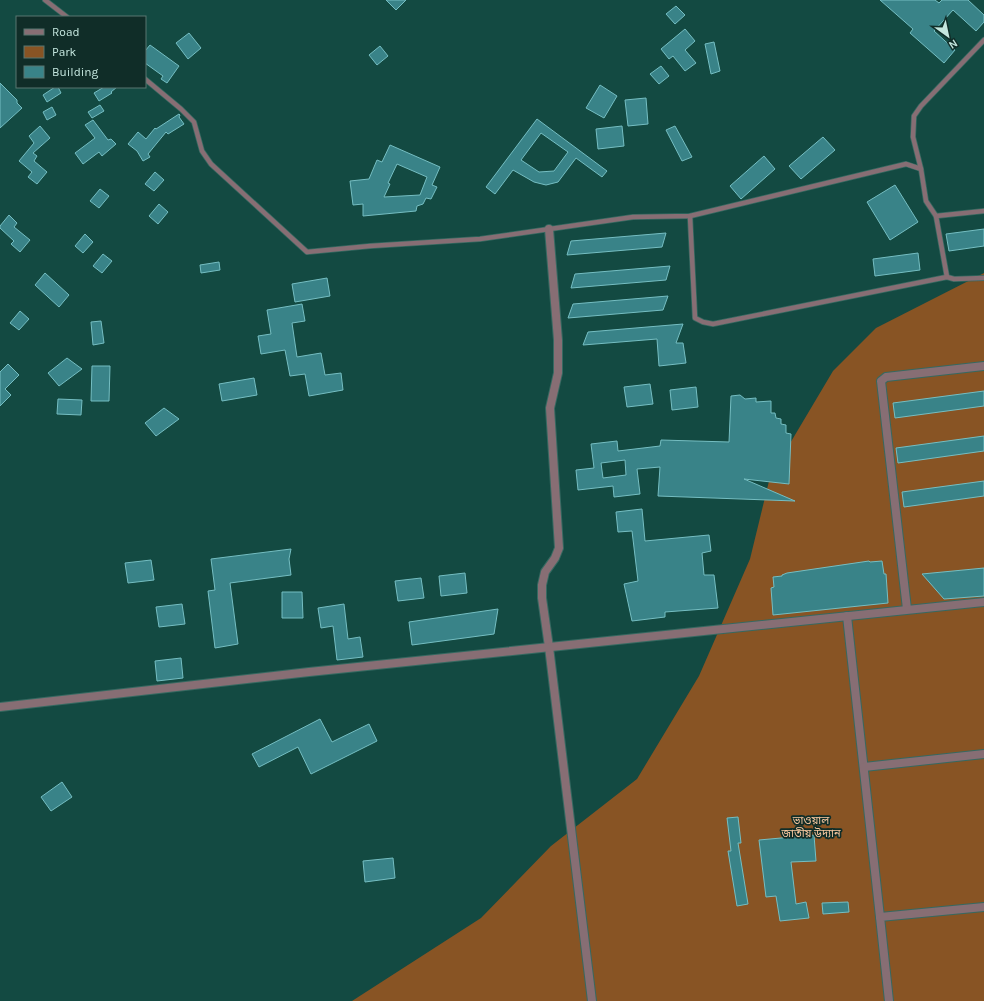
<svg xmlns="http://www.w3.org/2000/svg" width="984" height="1001" viewBox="0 0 984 1001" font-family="Karla,'Noto Sans Bengali',sans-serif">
  <rect width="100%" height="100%" fill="#134a42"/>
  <polygon fill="#885424" points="984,273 984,1001 352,1001 481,918 551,846 637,779 699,676 750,559 770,477 833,371 876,328"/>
  <g fill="#398388" stroke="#75bec2" fill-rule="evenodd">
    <polygon points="386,0 406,0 396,10"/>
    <polygon points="880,0 935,0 939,3 942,0 968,0 984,15 984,22 976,31 953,10 934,31 955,50 944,63 910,33 913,29"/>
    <polygon points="676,6 685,15 675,24 666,14"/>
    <polygon points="685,29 695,41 685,50 696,63 685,71 673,56 669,59 661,49"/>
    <polygon points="189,33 201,48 188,59 176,43"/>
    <polygon points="714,42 720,71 711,74 705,44"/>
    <polygon points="150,45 179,66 167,83 161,79 163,76 145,63 145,51"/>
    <polygon points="380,46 388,56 377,65 369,55"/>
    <polygon points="661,66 669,76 659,84 650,74"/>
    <polygon points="0,83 17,100 17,103 22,108 0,128"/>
    <polygon points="600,85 617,96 604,118 586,108"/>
    <polygon points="55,87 58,87 61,93 47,102 43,95"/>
    <polygon points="104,87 117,87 111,92 112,93 99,101 94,93"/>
    <polygon points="646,98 648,124 628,126 625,100"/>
    <polygon points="100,105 104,111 92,118 88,112"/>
    <polygon points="52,107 56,115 47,120 43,112"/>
    <polygon points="179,114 180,115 179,117 184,124 168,134 166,132 148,154 150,157 143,161 137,151 128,144 138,132 146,139 155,128 156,129"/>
    <path d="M537,119l70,52 -5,6 -26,-19 -18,24 -12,3 -12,-3 -21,-12 -18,24 -9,-7zM541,133l27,19 -14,19 -15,1 -18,-12z"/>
    <polygon points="93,120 108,140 111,139 116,144 102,156 99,152 83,164 75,153 95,138 85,125"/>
    <polygon points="40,126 50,138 33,153 37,156 34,161 47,172 37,184 28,177 32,172 19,161 34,143 29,136"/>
    <polygon points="622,126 624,146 598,149 596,129"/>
    <polygon points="675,126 692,157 682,161 666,130"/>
    <polygon points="823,137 835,150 801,179 789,166"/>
    <path d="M390,145l50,22 -8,18 5,2 -6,12 -5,-1 -3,6 -6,2 -1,5 -53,5v-12l-10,1 -3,-24 19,-2 8,-19 5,2zM397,164l30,13 -7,18 -36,2 6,-13 -2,-1z"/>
    <polygon points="764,156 775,169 741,199 730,186"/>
    <polygon points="155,172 164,180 154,191 145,184"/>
    <polygon points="895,185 918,222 890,240 867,202"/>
    <polygon points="100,189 109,196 99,208 90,201"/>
    <polygon points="159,204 168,212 158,224 149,216"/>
    <polygon points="9,215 17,223 14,227 30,240 20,252 11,244 14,241 0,228 0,226"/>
    <polygon points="984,229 984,246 949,251 946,234"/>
    <polygon points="666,233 662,247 567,255 571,241"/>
    <polygon points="85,234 93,242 83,253 75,246"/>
    <polygon points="918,253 920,270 875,276 873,259"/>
    <polygon points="103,254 112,261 102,273 93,266"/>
    <polygon points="219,262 220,270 201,273 200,265"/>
    <polygon points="670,266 666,280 571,288 575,274"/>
    <polygon points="45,273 69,295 59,307 35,285"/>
    <polygon points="327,278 330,296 295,302 292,284"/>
    <polygon points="668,296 663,310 568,318 573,304"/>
    <polygon points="302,304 305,321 292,323 297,357 321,353 325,375 341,373 343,390 309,396 305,374 290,376 285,350 261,354 258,336 271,334 267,310"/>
    <polygon points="20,311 29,319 19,330 10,323"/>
    <polygon points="101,321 104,343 93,345 91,322"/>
    <polygon points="683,324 676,343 683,343 686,363 659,366 657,339 583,345 588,332"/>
    <polygon points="67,358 82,369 59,386 48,373"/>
    <polygon points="8,364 19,375 5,389 11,395 0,406 0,372"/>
    <polygon points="92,366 110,366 109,401 91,401"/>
    <polygon points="254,378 257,395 222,401 219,384"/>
    <polygon points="650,384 653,404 627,407 624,387"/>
    <polygon points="696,387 698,407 672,410 670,390"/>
    <polygon points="984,391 984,406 895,418 893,403"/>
    <path d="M740,395l5,4 11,-1v4l15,-1v12h4l1,5 5,1v5l5,1v8l5,1 -2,50 -45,-5 51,22 -137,-5 2,-29 -23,2 3,25 -26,3 -1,-11 -35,4 -2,-20 18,-2 -3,-24 26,-3 1,10 42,-5 1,-6 68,2 2,-46zM625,460l1,15 -23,3 -2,-15z"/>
    <polygon points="58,399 82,400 81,415 57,414"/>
    <polygon points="164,408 179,419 156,436 145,423"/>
    <polygon points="984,436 984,451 898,463 896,448"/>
    <polygon points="984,481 984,496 904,507 902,492"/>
    <polygon points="642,509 645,541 709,535 711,551 702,553 704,575 714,575 718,608 665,612 665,617 632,621 624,584 638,581 632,531 618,532 616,512"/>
    <polygon points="291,549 289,559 291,575 230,583 238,644 215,648 208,591 215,590 211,559"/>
    <polygon points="151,560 154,580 128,583 125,563"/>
    <polygon points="869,561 870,562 882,561 884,574 886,574 888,603 773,615 771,588 774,587 773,577 782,576 782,575 787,573"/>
    <polygon points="984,568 984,596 944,599 922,574"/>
    <polygon points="465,573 467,593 441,596 439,576"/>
    <polygon points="421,578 424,598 398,601 395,581"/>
    <polygon points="282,592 302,592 303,618 282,618"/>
    <polygon points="182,604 185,624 159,627 156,607"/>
    <polygon points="344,604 348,639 360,637 363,657 337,660 333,626 321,628 318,608"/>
    <polygon points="498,609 494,634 412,645 409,622"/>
    <polygon points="181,658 183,678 157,681 155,661"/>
    <polygon points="320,719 332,742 369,724 377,741 311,774 298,747 259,767 252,754"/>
    <polygon points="62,782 72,797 51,811 41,797"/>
    <polygon points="738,817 741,843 738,843 748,904 737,906 728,851 731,851 727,818"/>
    <polygon points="814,835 816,861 791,862 796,904 806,902 809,918 780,921 776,896 766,897 759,840"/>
    <polygon points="393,858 395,878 365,882 363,861"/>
    <polygon points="848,902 849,912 823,914 822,903"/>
  </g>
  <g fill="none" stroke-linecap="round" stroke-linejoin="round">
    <defs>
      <g id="service">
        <polyline points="45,0 67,17"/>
        <polyline points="145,79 181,109 194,122 202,151 211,164 307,252 370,246 480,239 633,217 690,216 906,164 921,169 926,201 936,216 984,211"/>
        <polyline points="921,169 913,137 914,116 921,106 984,40"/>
        <polyline points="690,216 695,318 703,322 713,324 947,277"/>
        <polyline points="936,216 947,277 954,279 984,278"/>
      </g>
      <g id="minor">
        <polyline points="549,229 558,340 558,373 550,408 559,548 555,558 545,572 542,585 542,598 549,647 592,1001"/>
        <polyline points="907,609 881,381 886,377 984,366"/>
        <polyline points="847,616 880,917"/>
        <polyline points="0,707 309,672 984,602"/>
        <polyline points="864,767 984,754"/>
        <polyline points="889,1001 880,917 984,907"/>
      </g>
    </defs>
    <use href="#service" stroke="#366961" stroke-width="6"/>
    <use href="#minor" stroke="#366961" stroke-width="10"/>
    <use href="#service" stroke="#876e74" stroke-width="4.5"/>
    <use href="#minor" stroke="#876e74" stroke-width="8"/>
  </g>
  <g text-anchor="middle" stroke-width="3.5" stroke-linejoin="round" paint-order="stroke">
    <g font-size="11" fill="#fac9a1" stroke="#102d28">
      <text x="811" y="824">ভাওয়াল<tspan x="811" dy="13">জাতীয় উদ্যান</tspan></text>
    </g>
  </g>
  <rect x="16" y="16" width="130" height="72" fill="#102d28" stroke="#587771"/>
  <rect x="24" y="29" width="20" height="6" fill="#876e74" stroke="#587771"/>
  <text x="52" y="36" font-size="12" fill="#c4e6de">Road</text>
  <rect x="24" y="46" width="20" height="12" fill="#885424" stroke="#587771"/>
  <text x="52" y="56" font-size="12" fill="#c4e6de">Park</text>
  <rect x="24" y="66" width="20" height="12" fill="#398388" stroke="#587771"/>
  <text x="52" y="76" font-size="12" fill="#c4e6de">Building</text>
  <g transform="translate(948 36) rotate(147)" stroke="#102d28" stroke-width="3" paint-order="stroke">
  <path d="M0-3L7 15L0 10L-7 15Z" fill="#c4e6de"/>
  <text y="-6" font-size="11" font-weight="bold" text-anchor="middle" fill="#c4e6de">N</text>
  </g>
</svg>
